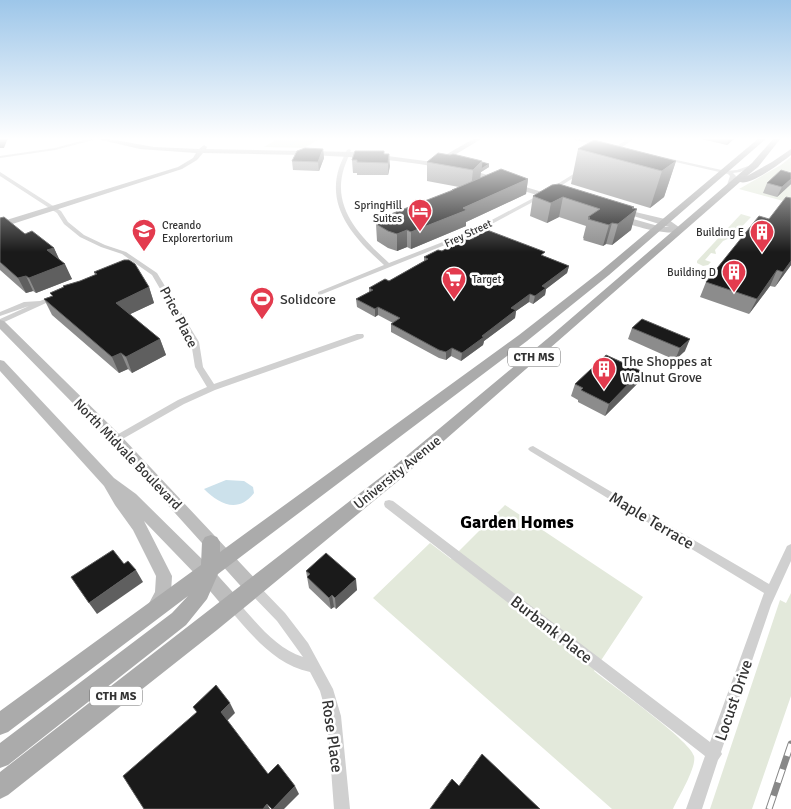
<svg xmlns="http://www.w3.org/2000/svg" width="791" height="809" viewBox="0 0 791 809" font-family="Signika,sans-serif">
  <rect width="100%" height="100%" fill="#fff"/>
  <g fill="#e3e9db">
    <polygon points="279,138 321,138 304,148 264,147"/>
    <polygon points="791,157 791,203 739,189 781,165"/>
    <polygon points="741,214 751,217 732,237 723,241 715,250 716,254 711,253 705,260 711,262 708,265 703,266 697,263 697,261"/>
    <path d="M505,505l138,92 -49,74c16,13 96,69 100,85 3,11 -16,42 -21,53h-61l-239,-211 57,-55 21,16z"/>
    <polygon points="791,593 791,696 752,809 710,809 780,600 786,603"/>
  </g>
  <path fill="#cce1eb" d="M226,480l18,1 9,6 1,6c-16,21 -35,11 -50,-4z"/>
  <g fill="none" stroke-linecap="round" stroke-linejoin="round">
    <polyline stroke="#cce1eb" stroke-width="2" points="291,144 301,138"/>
    <g fill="#d0d0d0" fill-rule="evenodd">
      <polygon points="92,138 101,138 55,150 0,158 0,156 55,148"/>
      <polygon points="564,138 576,138 602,144 600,145"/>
      <polygon points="629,138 635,138 612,154 608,154 608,152"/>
      <path d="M349,149l2,1c-2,6 -5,12 -7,18 -13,41 18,70 45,95l82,-32 68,-36 5,1 -69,37 -155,62 -2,-1v-2l66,-27c-28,-25 -58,-56 -45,-97 2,-6 5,-12 8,-18z"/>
      <polygon points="645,153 726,171 737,170 754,164 756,165 740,172 733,173 736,176 733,185 730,187 727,185 730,176 728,174 645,155"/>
      <polygon points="580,170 584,171 556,189 551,188"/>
      <polygon points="0,172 61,211 68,222 84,235 105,245 126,252 157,273 199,342 203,367 214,384 357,334 363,334 364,336 363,338 215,390 184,404 119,441 113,441 111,439 113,437 178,400 207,387 195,367 191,342 152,275 122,254 101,247 80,237 64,224 57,213 0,176"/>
      <polygon points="55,295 57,296 57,298 0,324 0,319 29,306 0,316 0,312 24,302 40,301"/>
      <polygon points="533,446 769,584 787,546 791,544 791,561 771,605 721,752 722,754 718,760 702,809 686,809 705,756 385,507 384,504 385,501 389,500 393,501 710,742 764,593 530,451 528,449 530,447"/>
      <path d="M253,583l4,1 28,29 23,30 25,46 8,27 9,93h-16l-7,-93 -7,-25 -10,-19c-36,-8 -58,-37 -81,-63l-2,-4 2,-4 4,-2 4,2c19,21 38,47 66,56l-26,-36 -28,-29 -2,-4 2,-4z"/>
    </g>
    <g fill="#bdbdbd" fill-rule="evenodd">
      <path d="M93,138h11l50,9 45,2 5,-4 3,2 -1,2 151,3 76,10 42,-24h8l-42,25 5,3 -3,2c-79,-15 -159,-13 -240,-15l-6,7 -15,9 -182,59v-6l178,-55 15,-9 3,-5 -56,-4z"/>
      <polygon points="462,169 468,169 558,197 551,199 462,173"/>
      <path d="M627,210l42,10 14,10c-11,8 -58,-5 -68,-13l4,-2 39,11 11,1 -42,-13z"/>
      <polygon points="0,320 4,321 121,436 259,583 261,588 259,593 253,596 247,593 111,442 0,329"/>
      <polygon points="0,360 4,361 114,478 136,494 211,568 239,599 242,605 239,611 233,613 227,611 199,578 144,521 172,576 171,593 162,613 156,615 150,613 147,607 155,592 156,576 133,530 115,505 104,486 0,371"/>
    </g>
    <g fill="#ababab" fill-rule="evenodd">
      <polygon points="759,138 767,138 609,275 527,341 218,574 207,599 186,625 8,765 0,768 0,743 172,613 188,596 8,732 0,735 0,711 201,565 202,542 205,537 211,535 217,537 220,542 220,552 519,335 601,271"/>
      <path d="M774,138h7l-23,29 -11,9 25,-14 19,-13v6c-9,7 -40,31 -51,27l-342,299 -181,149 -209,165 -8,4v-27l386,-299 167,-139 199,-171z"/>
    </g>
    <defs>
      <polyline id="rail" points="769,809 791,744"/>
    </defs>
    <use href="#rail" stroke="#888" stroke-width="7"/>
    <use href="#rail" stroke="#fff" stroke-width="5" stroke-dasharray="14" stroke-linecap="butt"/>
  </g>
  <g fill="#8c8c8c">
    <polygon points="697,138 735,138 727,145"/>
    <polygon points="323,149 324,158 319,171 293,170 292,161"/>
    <polygon points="578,149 676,161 664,197 650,208 571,184"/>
    <polygon points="384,151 384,154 390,166 388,175 357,175 357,173 353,173 352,160"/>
    <polygon points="482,161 482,162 489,164 489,167 481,172 480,178 528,179 526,194 466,222 466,226 411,249 407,247 397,251 388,248 377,241 376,224 378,223 378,219 452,191 452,190 459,187 427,181 427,162"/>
    <polygon points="791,173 791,184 777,197 763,193 767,183"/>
    <polygon points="552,185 634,207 631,230 612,245 606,244 603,246 583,240 584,239 583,238 586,226 559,217 547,223 530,216 533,196"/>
    <polygon points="791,198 791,265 775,287 770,286 749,314 700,297 706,282 769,219"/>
    <polygon points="0,218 25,234 54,248 59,260 72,279 36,293 33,291 26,293 0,270"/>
    <polygon points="472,239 544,256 569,266 567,273 546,289 545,295 533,304 529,302 516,311 515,318 484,341 483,345 461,361 451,356 446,360 439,358 391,332 391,324 393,323 378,315 375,317 357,307 356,299 369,292 369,288 389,281 424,261 424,257 442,251"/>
    <polygon points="94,272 149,287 154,303 130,314 160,339 166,355 132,373 128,369 119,373 52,315 44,299 52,296 50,293 63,287 63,286 80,281 95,275"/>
    <polygon points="642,319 685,351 675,360 628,339 632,328"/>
    <polygon points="575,384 637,384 605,416 578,402 578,400 571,396"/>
    <polygon points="306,571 357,590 336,609 334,607 331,609 309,588"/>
  </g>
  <g fill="#5f5f5f">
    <polygon points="0,138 8,138 4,148 0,148"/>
    <polygon points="730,138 735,138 727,145"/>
    <polygon points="323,149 324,158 319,171 318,162"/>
    <polygon points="389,154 390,166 388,175 388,163"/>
    <polygon points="482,161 480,180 471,189 473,170"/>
    <polygon points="676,161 664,197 650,208 662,171"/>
    <polygon points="489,164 489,167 481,172 481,169"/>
    <polygon points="528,179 526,194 466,222 466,226 411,249 411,232 463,208"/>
    <polygon points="791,179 791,184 777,197 782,187"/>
    <polygon points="563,197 559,217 547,223 551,203"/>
    <polygon points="634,207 632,213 637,209 631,230 612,245 618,224"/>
    <polygon points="612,223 606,244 603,246 609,225"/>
    <polygon points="407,230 407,247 397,251 397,234"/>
    <polygon points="54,248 61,263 47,250"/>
    <polygon points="791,261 791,265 775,287 783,272"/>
    <polygon points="65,264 72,279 36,293 29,278"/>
    <polygon points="569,266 567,273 546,289 545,295 533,304 535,296 542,286"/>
    <polygon points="777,270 770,286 749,314 757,299"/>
    <polygon points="26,276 33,291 26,293 18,278"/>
    <polygon points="149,287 154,303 122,318 116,303"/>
    <polygon points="530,294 529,302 516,311 515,318 484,341 483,345 461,361 462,353 511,308"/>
    <polygon points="378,307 378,315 375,317 375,309"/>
    <polygon points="160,339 166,355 132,373 126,357"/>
    <polygon points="690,339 685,351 675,360 680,348"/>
    <polygon points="452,348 451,356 446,360 446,352"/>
    <polygon points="121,353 128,369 119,373 112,357"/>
    <polygon points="641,371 637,384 605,416 609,404"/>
    <polygon points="136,570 143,582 97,614 89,603"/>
    <polygon points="356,579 357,590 336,609 335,598"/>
    <polygon points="332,595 334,607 331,609 329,598"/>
    <polygon points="230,703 235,713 226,722 221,712"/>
    <polygon points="295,786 299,794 284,809 273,809"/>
    <polygon points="267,804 270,809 263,809"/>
  </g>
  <g fill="#1a1a1a" stroke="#5f5f5f">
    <polygon points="594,140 676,161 662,171 578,149"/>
    <polygon points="305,148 323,149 318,162 292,161 297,151"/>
    <polygon points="355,151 384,151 384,154 389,154 388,163 357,162 357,160 352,160"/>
    <polygon points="438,153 450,155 453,154 482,161 473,170 427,162"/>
    <polygon points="482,162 489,164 481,169"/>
    <polygon points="501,169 528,179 463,208 467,210 411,232 407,230 397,234 388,231 376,224 382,221 378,219 453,190 452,190"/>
    <polygon points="781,170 791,173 791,179 782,187 767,183"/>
    <polygon points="559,184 634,207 632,208 637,209 618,224 612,223 609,225 588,219 590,218 588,217 600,209 563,197 551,203 533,196 552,185"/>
    <polygon points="786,197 791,198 791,261 783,272 777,270 757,299 706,282 759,216 769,219"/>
    <polygon points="4,217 25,234 32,231 54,248 47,250 65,264 29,278 26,276 18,278 0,262 0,218"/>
    <polygon points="487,230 545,252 541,255 569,266 542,286 546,288 535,296 530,294 511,308 516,310 482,336 484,337 462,353 452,348 446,352 439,350 391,324 400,318 378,307 375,309 356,299 373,290 369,288 385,279 389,281 428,259 424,257 438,250 442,251 467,237 472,239"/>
    <polygon points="124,260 129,260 135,264 149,287 116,303 160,339 126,357 121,353 112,357 44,299 53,296 50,293 64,287 63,286 80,281 97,274 94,272"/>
    <polygon points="642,319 690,339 680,348 632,328"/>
    <polygon points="606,355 641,371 609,404 581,390 583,388 575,384"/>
    <polygon points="113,550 124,564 128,561 136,570 89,603 71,577"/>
    <polygon points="326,553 356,579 335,598 332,595 329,598 307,577 310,574 306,571"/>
    <polygon points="216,685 230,703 221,712 268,774 278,764 295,786 273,809 272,809 267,804 263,809 144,809 123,776 197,712 193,707"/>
    <polygon points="482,754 540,809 430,809 452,779 459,786"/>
  </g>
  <linearGradient id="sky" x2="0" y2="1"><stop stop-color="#9dc6e9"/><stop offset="0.55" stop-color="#fff"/><stop offset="1" stop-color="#fff" stop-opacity="0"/></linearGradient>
  <rect width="791" height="252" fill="url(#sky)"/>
  <defs>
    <symbol id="hotel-pin" viewBox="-11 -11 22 30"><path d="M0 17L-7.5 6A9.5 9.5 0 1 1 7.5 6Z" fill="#e33b4e" stroke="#fff"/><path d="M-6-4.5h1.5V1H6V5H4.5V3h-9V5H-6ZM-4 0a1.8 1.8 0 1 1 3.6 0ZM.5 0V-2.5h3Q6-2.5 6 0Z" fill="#fff"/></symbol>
    <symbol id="school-pin" viewBox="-11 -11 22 30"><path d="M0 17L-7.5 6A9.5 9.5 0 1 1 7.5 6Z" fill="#e33b4e" stroke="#fff"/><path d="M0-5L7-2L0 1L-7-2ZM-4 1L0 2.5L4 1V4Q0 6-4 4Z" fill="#fff"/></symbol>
    <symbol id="building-pin" viewBox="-11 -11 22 30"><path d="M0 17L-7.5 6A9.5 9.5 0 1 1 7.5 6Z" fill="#e33b4e" stroke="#fff"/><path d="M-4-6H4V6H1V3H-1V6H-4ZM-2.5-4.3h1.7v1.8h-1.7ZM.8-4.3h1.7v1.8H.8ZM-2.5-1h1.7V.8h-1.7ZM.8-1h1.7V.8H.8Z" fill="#fff"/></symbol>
    <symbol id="supermarket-pin" viewBox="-11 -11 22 30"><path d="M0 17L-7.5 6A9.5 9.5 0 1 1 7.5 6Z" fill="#e33b4e" stroke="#fff"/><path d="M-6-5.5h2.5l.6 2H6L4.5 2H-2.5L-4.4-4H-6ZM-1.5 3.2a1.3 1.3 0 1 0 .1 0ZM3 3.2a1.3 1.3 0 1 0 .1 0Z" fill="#fff"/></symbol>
    <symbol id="stadium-pin" viewBox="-11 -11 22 30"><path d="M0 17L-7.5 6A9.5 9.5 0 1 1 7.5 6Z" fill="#e33b4e" stroke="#fff"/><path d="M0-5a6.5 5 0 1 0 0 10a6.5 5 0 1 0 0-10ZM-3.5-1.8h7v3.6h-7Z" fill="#fff"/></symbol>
  </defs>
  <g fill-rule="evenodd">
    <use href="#hotel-pin" x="406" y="197" width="28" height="38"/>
    <use href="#school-pin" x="130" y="217" width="28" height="38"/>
    <use href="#building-pin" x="748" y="218" width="28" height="38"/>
    <use href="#building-pin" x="720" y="258" width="28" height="38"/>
    <use href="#supermarket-pin" x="440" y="265" width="28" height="38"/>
    <use href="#stadium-pin" x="248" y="285" width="28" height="38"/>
    <use href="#building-pin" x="590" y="355" width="28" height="38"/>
  </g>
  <g text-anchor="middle" stroke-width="5" stroke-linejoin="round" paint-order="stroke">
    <g font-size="11" fill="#333" stroke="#fff" text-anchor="end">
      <text x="402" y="209">SpringHill<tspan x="402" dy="13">Suites</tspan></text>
      <text x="162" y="229" text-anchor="start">Creando<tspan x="162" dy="13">Explorertorium</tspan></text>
      <text x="744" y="236">Building E</text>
      <text x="716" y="276">Building D</text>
      <text x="472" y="283" text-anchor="start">Target</text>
    </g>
    <g font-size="11" fill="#333" stroke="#fff">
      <text transform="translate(468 233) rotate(-25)" y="4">Frey Street</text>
    </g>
    <g fill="#fff" stroke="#707070" stroke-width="1">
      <rect x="508" y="347.5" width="52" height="19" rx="4"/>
      <rect x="90" y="686.5" width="52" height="19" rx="4"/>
    </g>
    <g font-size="12" font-weight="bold" fill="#333">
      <text x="534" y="361">CTH MS</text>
      <text x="116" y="700">CTH MS</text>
    </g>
    <g font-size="14" fill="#333" stroke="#fff" text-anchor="start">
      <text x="280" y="304">Solidcore</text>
      <text x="622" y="366">The Shoppes at<tspan x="622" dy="16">Walnut Grove</tspan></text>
    </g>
    <g font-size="14" fill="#333" stroke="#fff">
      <text transform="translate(179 317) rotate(63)" y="5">Price Place</text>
      <text transform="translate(128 454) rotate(46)" y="5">North Midvale Boulevard</text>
      <text transform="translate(397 472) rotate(-39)" y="5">University Avenue</text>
    </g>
    <g font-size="16" fill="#333" stroke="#fff">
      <text transform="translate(652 520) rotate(31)" y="6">Maple Terrace</text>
      <text transform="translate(552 629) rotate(38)" y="6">Burbank Place</text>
      <text transform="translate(733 700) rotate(-71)" y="6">Locust Drive</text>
      <text transform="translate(333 736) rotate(82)" y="6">Rose Place</text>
    </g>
    <g font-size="18" font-weight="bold" fill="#000" stroke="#fff">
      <text x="517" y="528">Garden Homes</text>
    </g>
  </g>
</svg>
